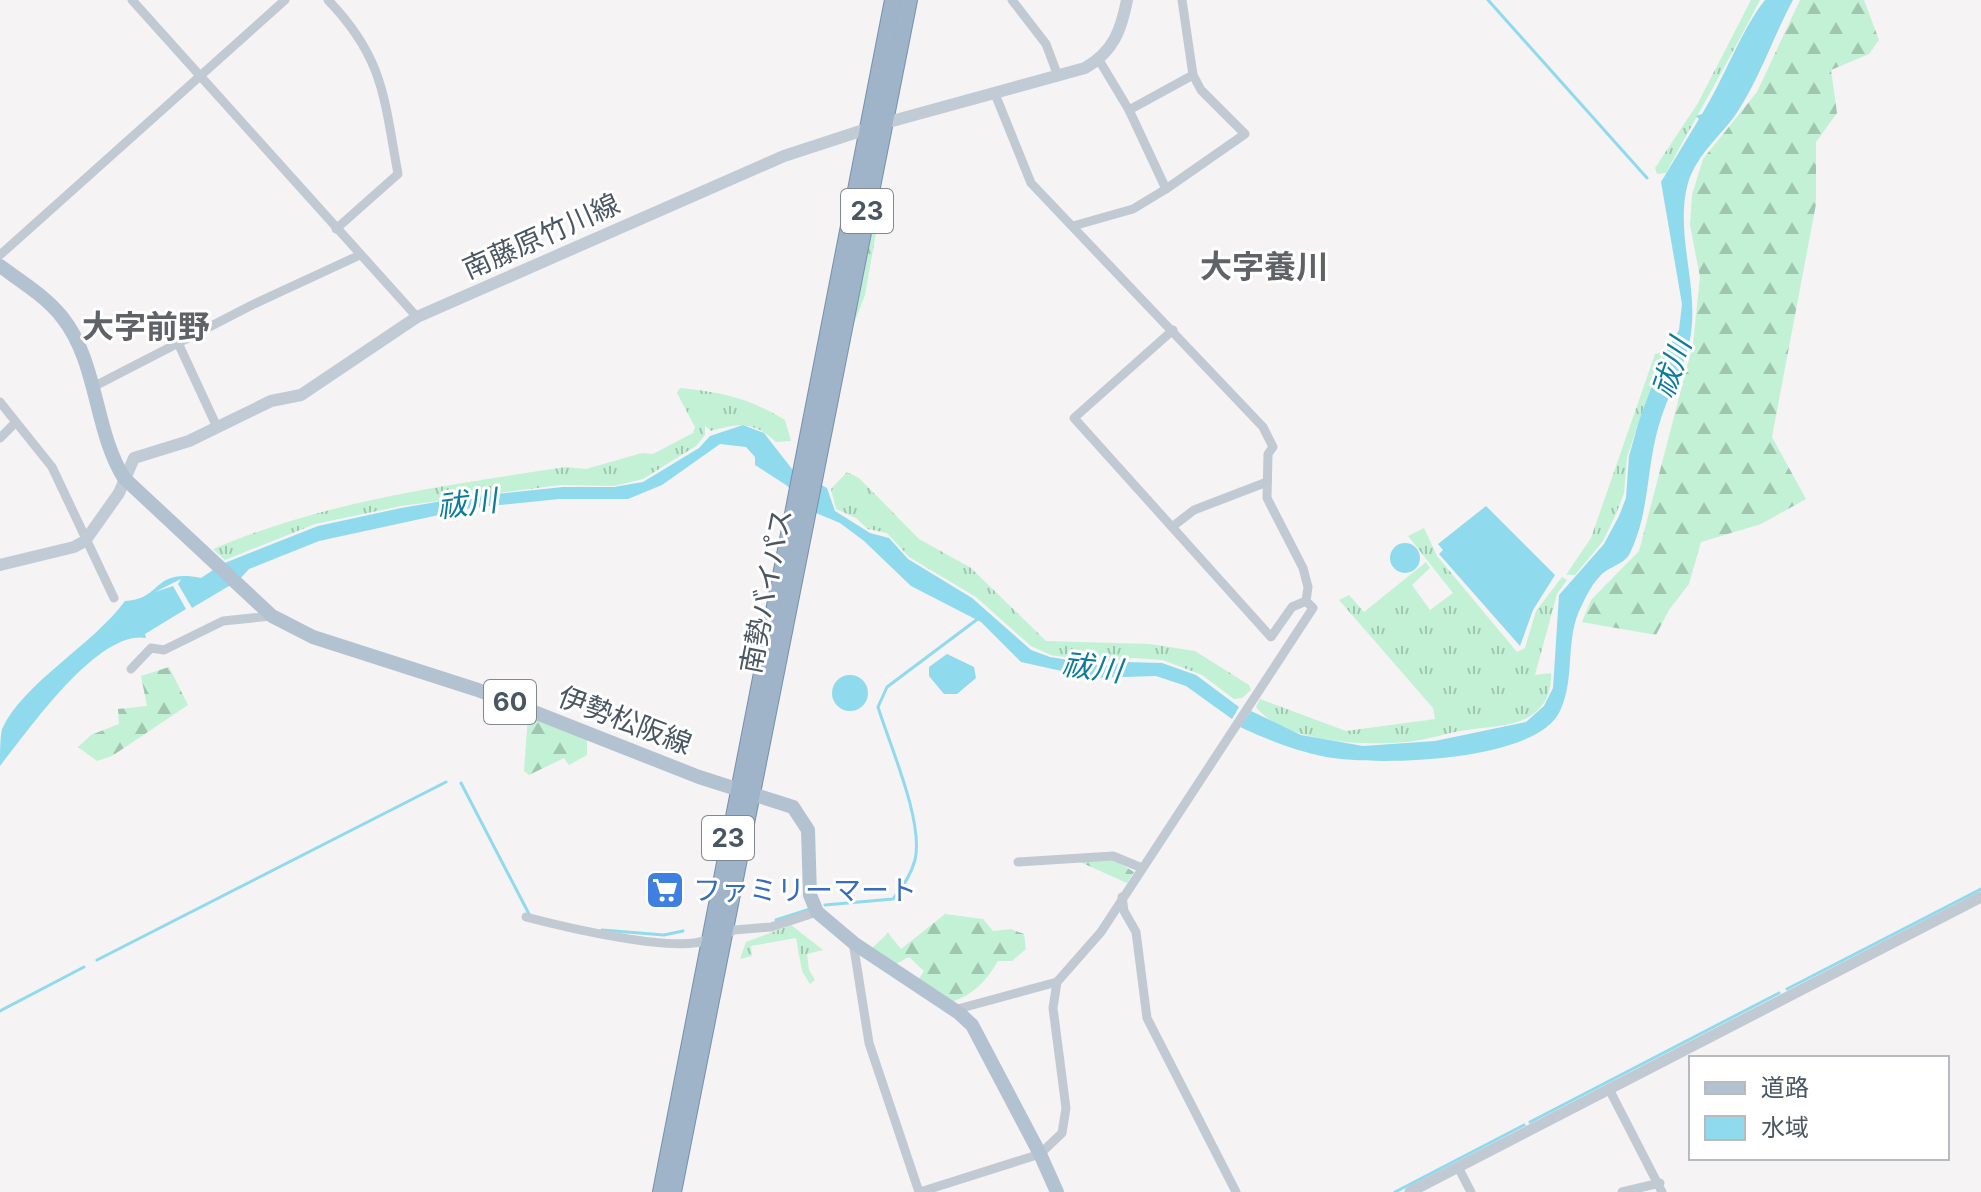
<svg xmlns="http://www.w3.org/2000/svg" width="1981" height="1192" viewBox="0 0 1981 1192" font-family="Inter,'Noto Sans JP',sans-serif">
  <defs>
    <pattern id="grass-tufts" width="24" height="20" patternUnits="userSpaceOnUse" patternTransform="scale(2)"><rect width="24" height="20" fill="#c3f1d5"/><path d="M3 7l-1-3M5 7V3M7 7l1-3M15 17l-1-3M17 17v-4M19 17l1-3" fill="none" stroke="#a0c6b0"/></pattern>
    <pattern id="forest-firs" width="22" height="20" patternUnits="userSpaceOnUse" patternTransform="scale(2)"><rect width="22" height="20" fill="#c3f1d5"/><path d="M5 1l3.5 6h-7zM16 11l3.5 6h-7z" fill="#a0c6b0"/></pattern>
  </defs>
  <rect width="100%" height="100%" fill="#f5f3f3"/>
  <g fill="url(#grass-tufts)">
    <path d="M1751,0h9c-30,59 -63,115 -94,173l-9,1 -2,-6 43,-65z"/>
    <polygon points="876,212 879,216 865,295 850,334"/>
    <polygon points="1663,352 1627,457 1624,493 1616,514 1603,541 1575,575 1566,575 1591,538 1655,354"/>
    <path d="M680,388c40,4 70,10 105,32l6,21 -15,1c-23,-21 -36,-19 -65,-11l-6,-6v10l-9,11 -53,33 -29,7 -54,-1 -159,21 -86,18 -90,36 -12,-11c113,-48 233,-64 353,-82l20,2 56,-16 11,1 40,-21 2,-6 -18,-34z"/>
    <polygon points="847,472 859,478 919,539 971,568 1046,641 1150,644 1195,651 1249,685 1251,690 1242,698 1234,699 1202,675 1163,660 1133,658 1106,663 1051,655 1031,646 976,597 909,557 887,533 868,529 856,518 836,509 831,489"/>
    <path d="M1424,528l13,28 80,96 8,-4 11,-37 26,-34 5,3 -10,14 -22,81 16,-2c1,19 -6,35 -24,45 -16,9 -42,9 -60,12 -21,3 -40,10 -60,12 -42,4 -123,1 -151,-35l4,-8 86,32 89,-12 -2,-11 -94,-108 10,-5 15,17 62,-50 4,6 -18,17 18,25 23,-17 -45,-57z"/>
    <polygon points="791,925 823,950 807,954 809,970 815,980 810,984 802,971 796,938 751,946 752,956 740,959 746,942"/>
  </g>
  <g fill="url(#forest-firs)">
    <polygon points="1800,0 1864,0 1879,40 1869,54 1831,70 1837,113 1816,142 1816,204 1772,437 1806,499 1761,524 1701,542 1689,584 1669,610 1656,635 1582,622 1591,600 1639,551 1693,344 1700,277 1690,225 1692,195 1703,159 1757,92"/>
    <polygon points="169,667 188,705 112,756 97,761 78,747 91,735 119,724 118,709 147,706 141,676"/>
    <polygon points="528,715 587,738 587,755 569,765 564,758 529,775 524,771"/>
    <polygon points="1114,860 1134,872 1127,883 1080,862"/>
    <path d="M945,914l38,5 10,12 18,-2 13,5 2,15 -14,12h-14c-14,23 -24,33 -49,42l-33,-20 8,-12 -15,-14 -15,8 -24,-15 18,-17 13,16z"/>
  </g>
  <g fill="#90daee">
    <path d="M1765,0h28c-20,37 -33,78 -57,114 -16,23 -39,40 -48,69 -14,50 12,105 2,156 -6,30 -23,57 -31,86 -13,43 -9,87 -29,128 -4,10 -21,14 -29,22 -8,8 -14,19 -19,30 -18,33 -6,73 -22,106 -24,52 -185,55 -234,46 -30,-6 -58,-17 -86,-30l11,-16 50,24 62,11 72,-5 91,-19 18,-16 9,-18 6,-93 45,-51 15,-28 7,-18 3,-42 10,-35 22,-61 18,-30 3,-26 -21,-122 38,-63 -3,-3 6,-2c22,-35 39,-84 63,-114z"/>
    <path d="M743,425l21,8 28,36 35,19 8,23 35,22 19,5 19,21 64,39 59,52 19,7 55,9 20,-4 37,1 34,12 43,32 -7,12 -46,-33 -30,-10 -63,2 -72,-16 -40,-40 -70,-36 -47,-45 -24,-18 -24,-10 -30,-28 -31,-20v-8l-9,-10 -26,-3 -58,41 -34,14h-69l-88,9 -152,33 -70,28 -10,11 -47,28 -14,-24 3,-5 -26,13 18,-6 13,23 -41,25 1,4c-48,-9 -118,93 -146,128 0,-11 0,-28 2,-37 21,-46 92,-85 123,-128 37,-1 27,-33 76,-23l21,-14 96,-38 83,-18 65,-11 97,-10h51l29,-5 56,-34 11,-12z"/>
    <polygon points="1486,506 1555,575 1533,610 1520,646 1439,554 1443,550 1438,544"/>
    <circle cx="1405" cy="558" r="15"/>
    <polygon points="947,654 974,667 976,678 957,694 944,694 929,676 929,667"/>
    <circle cx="850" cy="693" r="18"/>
  </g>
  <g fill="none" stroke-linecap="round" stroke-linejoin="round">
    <g stroke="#90daee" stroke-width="3">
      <polyline points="1488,0 1647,178"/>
      <polyline points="461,783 529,914"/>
      <path d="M825,905l68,-6c10,-12 18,-24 22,-39 9,-38 -25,-114 -37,-153l9,-20 92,-69"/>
      <polyline points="776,920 810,909"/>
      <polyline points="602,930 664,935 683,931"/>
      <polyline points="97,960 446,782"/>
      <polyline points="1787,989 1981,889"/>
      <polyline points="0,1011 84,967"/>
      <polyline points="1530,1122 1779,993"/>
      <polyline points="1395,1192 1524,1125"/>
    </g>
    <defs>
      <g id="trunk">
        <polyline points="661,1192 893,0"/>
        <polyline points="673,1192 909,0"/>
      </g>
    </defs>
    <use href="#trunk" stroke="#7690ad" stroke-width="18"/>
    <g stroke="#c1cad2" stroke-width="9">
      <polyline points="132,0 417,317"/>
      <path d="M328,0c56,58 56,98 70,174l-62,55"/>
      <polyline points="1012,0 1046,44 1058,76"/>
      <polyline points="1129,110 1193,75"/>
      <polyline points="1166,189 1245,134 1201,90 1193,75 1182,0"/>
      <polyline points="1073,226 1133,209 1166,189 1129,110 1099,60"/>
      <polyline points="0,255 285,0"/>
      <polyline points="1173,330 1074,418 1271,637 1292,607 1306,601"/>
      <polyline points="179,345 217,427"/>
      <polyline points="91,388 252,305 360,255"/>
      <polyline points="0,402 52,467 114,598"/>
      <polyline points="0,438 15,423"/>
      <polyline points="1172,527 1194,510 1267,482"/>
      <polyline points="131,669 151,648 164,650 223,621 272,616"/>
      <polyline points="1018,862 1113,856 1142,868"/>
      <polyline points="1122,897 1124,911 1136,932 1147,1018 1236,1192"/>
      <path d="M526,917c34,9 154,38 182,22"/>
      <polyline points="727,934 734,930 771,927 817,912"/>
      <polyline points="853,942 869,1043 919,1192"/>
      <polyline points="954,1010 1057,982"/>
      <polyline points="1609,1089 1662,1192"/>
      <polyline points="1458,1167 1471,1192"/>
      <polyline points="920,1192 1040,1154 1062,1133 1066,1108 1053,1008 1057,982 1101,932 1313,608 1306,601 1308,587 1303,568 1267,498 1268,454 1273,447 1263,427 1031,183 995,94"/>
      <polyline points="1622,1192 1660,1183"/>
    </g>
    <polyline stroke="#c1cad2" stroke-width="11" points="1410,1192 1981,897"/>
    <path stroke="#c1cbd6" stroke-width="12" d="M0,565l74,-18 11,-6 34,-48 15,-35 55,-17 82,-40 30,-6 116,-78 367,-161 101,-33 200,-55c28,-16 36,-37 42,-68"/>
    <path stroke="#b3c2d1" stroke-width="14" d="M0,266c22,16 45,30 62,51 36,45 32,113 62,161l148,138 41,21 165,53 221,87 94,30 15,23 2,65 7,17 38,32 104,69 13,12 68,129 17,38"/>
    <use href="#trunk" stroke="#9fb4c9" stroke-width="16"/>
  </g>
  <defs>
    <symbol id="supermarket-square" viewBox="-11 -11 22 22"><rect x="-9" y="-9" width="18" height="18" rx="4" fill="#3f7fe0" stroke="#fff"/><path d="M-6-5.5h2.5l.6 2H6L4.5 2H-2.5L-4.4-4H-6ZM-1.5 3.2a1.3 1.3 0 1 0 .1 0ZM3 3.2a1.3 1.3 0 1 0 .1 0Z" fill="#fff"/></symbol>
  </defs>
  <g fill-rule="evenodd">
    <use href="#supermarket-square" x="643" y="868" width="44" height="44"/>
  </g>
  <g text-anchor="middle" stroke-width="6" stroke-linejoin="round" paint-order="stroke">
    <g fill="#fff" stroke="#808990" stroke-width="2">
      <rect x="841" y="189" width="52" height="44" rx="6"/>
      <rect x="484" y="680" width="52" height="44" rx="6"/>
      <rect x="702" y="816" width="52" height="44" rx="6"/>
    </g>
    <g font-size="26" font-weight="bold" fill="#4a5661">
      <text x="867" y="220">23</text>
      <text x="510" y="711">60</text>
      <text x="728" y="847">23</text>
    </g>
    <g font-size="28" fill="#4a5661" stroke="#fff">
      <text transform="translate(541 236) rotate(-24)" y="10">南藤原竹川線</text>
      <text transform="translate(766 591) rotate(-79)" y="10">南勢バイパス</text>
      <text transform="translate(625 720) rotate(21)" y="10">伊勢松阪線</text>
    </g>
    <g font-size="28" fill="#366cbe" stroke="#fff" text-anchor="start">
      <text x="693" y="900">ファミリーマート</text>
    </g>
    <g font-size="30" font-style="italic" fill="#0c7c9b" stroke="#fff">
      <text transform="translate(1672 368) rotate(-71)" y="10">祓川</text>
      <text transform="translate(467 504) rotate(-7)" y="10">祓川</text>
      <text transform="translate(1092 668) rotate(7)" y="10">祓川</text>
    </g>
    <g font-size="32" font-weight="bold" fill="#5f6368" stroke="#fff">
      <text x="1264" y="278">大字養川</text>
      <text x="146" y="338">大字前野</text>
    </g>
  </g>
  <rect x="1689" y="1056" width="260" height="104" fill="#ffffff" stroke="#b7bbc0" stroke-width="2"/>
  <rect x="1705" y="1082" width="40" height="12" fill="#b3c2d1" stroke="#b7bbc0" stroke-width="2"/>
  <text x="1761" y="1096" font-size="24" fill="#4a5661">道路</text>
  <rect x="1705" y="1116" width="40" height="24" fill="#90daee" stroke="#b7bbc0" stroke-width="2"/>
  <text x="1761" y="1136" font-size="24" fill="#4a5661">水域</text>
</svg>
